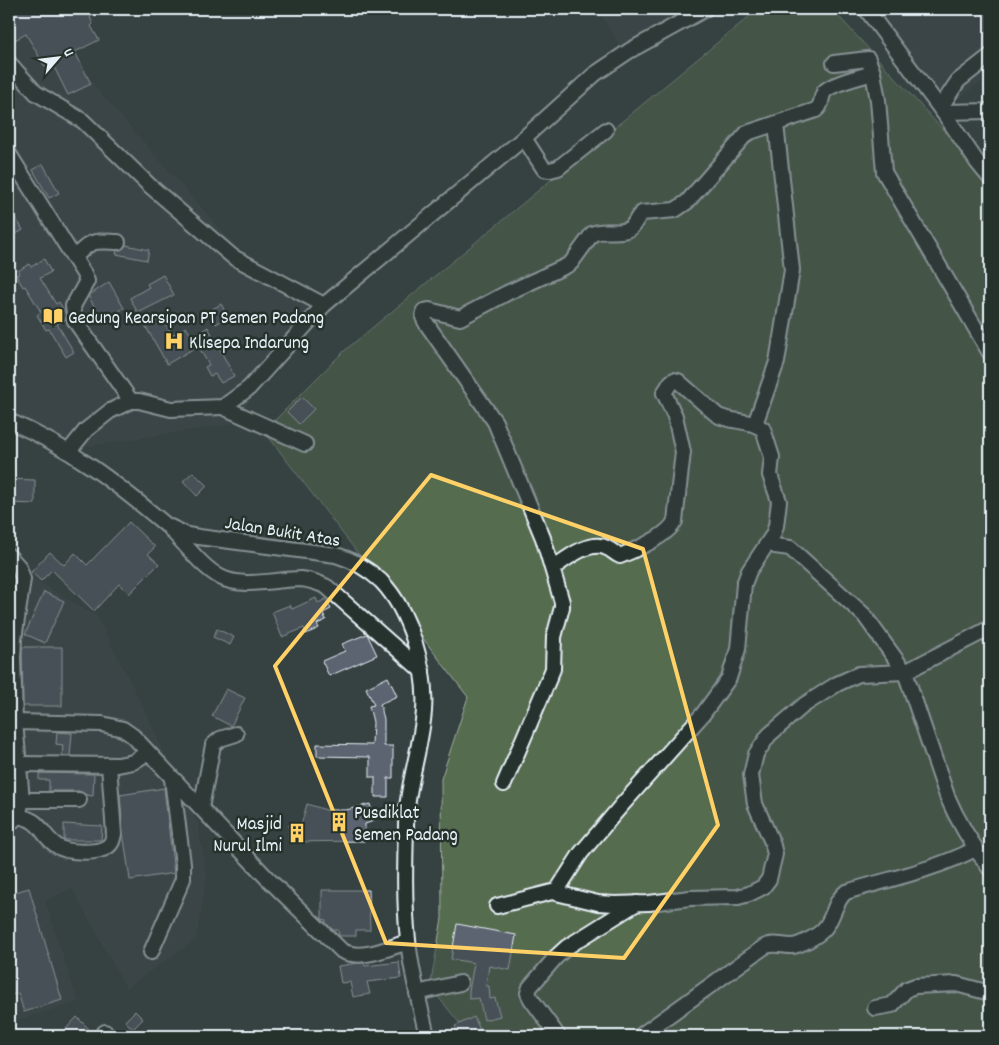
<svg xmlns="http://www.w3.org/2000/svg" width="999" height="1045" viewBox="0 0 999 1045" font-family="Dekko,sans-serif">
  <rect width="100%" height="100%" fill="#364141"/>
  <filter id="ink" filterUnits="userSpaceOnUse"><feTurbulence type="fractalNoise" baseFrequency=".02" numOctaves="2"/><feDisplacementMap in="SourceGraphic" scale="10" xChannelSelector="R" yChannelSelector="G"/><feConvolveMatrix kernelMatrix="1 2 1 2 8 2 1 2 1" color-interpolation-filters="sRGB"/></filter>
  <g filter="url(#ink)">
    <g fill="#414b4f">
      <polygon points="9,9 51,9 95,87 242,254 331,303 231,424 80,447 9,418"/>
      <polygon points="598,9 693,9 621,48"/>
      <polygon points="872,9 990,9 990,75 942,111"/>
      <polygon points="9,564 97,617 139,699 197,822 207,876 196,939 126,988 72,888 45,901 78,1002 9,1022"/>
    </g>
    <polygon fill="#576c50" stroke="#a0aea4" points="758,9 832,9 990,181 990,1036 470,1036 430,987 442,918 441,779 468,697 264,431 344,351"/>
    <g fill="#5c6371" stroke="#e8f1f8">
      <polygon points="9,9 105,9 90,17 93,24 91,26 99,40 75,52 91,84 68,95 52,63 45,67 26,34 9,43"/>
      <polygon points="43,164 59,193 49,198 33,170"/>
      <polygon points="16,218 23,230 9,238 9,222"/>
      <polygon points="126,245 149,250 147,260 116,254 117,251 122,249"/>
      <polygon points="44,259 51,272 40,278 56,304 59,302 65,312 66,319 57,324 74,352 66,357 49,329 46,330 37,315 41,312 25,286 23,287 16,275 19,274 18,271 29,264 31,267"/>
      <polygon points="163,275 174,295 138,313 130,298 149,287 147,284"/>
      <polygon points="109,282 124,308 115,314 118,318 106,325 88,296"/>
      <polygon points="221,304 228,317 216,324 209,311"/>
      <polygon points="162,318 172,335 186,327 192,337 208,327 234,376 221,383 215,374 210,376 205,367 209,365 198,346 167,364 146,327"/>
      <polygon points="302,397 314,409 299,424 287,412"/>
      <polygon points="193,472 207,486 197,496 183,481"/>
      <polygon points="9,479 35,480 35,504 9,503"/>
      <polygon points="129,522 155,547 148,554 159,564 129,594 119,584 94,611 52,570 41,581 31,572 50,552 64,565 75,553 87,565"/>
      <polygon points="44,592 64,601 45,643 25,634"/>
      <polygon points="316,598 318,603 326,599 331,609 323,613 326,620 317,624 319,628 306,634 304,628 282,637 272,612 290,605 292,609"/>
      <polygon points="217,629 234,637 230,645 213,637"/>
      <polygon points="367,634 377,655 329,676 322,661 345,651 342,644"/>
      <polygon points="22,647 62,647 62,706 23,706"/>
      <polygon points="388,677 397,696 380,704 384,719 384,746 393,746 393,778 388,778 388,797 375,797 375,777 370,777 370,757 317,756 317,744 372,745 373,722 369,706 374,705 366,688"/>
      <polygon points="226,689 245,698 231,726 212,716"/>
      <polygon points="57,732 72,733 70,756 62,756 63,745 56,744"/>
      <polygon points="39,773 94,774 93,796 86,795 79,791 49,791 49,780 39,780"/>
      <polygon points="164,788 174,873 130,880 123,832 120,795"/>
      <polygon points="307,804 326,810 346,810 370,804 374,821 365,824 365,841 289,842 289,825 301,825"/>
      <polygon points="64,824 102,826 101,840 64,840"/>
      <polygon points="29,888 62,1000 24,1012 18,993 9,996 9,894"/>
      <polygon points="322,890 369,890 370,930 356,930 356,936 339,936 338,930 333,930 326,923 326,920 322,919"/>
      <polygon points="457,924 516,935 510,970 489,966 486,986 489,986 490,999 495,998 500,1016 484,1020 479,998 469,999 469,991 474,963 451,959"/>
      <polygon points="399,962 401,978 367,982 370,994 353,997 350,982 341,983 338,966 358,963 364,963 365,966"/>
      <polygon points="135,1011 143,1019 133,1029 125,1021"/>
      <polygon points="77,1017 93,1033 92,1036 67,1036 63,1032"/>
      <polygon points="474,1017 483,1036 459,1036 455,1026"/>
    </g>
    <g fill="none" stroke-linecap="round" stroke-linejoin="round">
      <defs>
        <g id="minor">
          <polyline points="866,9 943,112 977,162 990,178"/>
          <polyline points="9,63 36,93 83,121 149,185 233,257 324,305"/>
          <polyline points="834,63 868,59 873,73 878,100 884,172 990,353"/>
          <polyline points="940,108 958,81 990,56"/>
          <polyline points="943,112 990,111"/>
          <polyline points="524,138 544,169 550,170 558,168 606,130"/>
          <polyline points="9,154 84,274 87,281 73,306 75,321 131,401"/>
          <path d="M74,258c18,-19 19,-17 44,-16"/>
          <polyline points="223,407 305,444"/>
          <path d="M9,421c61,26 107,62 157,104l21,10 12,2 137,18c17,5 32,14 45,26 29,30 46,89 43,130 -3,39 -18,76 -18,116 -1,37 -2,75 2,113 3,32 12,65 19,96"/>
          <polyline points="755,424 777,362 792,270 776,124"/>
          <polyline points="69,451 86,430 110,411 131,401 139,401 171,409 223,407 249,388 324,305 524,138 595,74 629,51 705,9"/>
          <path d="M172,531c15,15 29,35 48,46 22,12 57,2 81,2 10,1 18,4 26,8l95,84"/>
          <path d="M769,542l6,4 15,2 74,67 41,57 42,124c11,26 26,50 43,73"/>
          <polyline points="9,556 19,567 23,579 14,639 13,658 15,722 22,800 18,816 9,824"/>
          <path d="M553,568c13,-9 37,-29 54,-20 5,2 8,6 13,8 15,-6 48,-20 55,-35l8,-69 -8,-36 -11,-23 7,-11 3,-2 4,1 39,34c14,8 33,4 46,14l9,28 -2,18 9,26 -3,25 -3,9 -24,36 -5,13 -6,65 -9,29 -26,36 -82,92 -40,47 -25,39"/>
          <path d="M15,722l87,2 21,5 10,7 134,142 75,73c21,10 45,-3 66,-9"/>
          <polyline points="19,764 118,765 133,762 147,753"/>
          <path d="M504,784l49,-115 1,-32 8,-30v-5l-19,-64 -48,-116 -69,-99 -3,-6 1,-6 5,-1 31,8 47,-25 59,-27 5,-3 21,-29c11,-6 25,1 37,-5 7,-4 7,-12 13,-16l33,-3 12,-8 60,-69 69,-23c7,-5 4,-11 8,-18 6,-8 39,-16 49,-19"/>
          <polyline points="22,800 79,800"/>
          <polyline points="201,808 213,745 220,739 236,734"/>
          <path d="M18,816c26,5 21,18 39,30 9,7 40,8 50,1 5,-3 6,-8 7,-13l-5,-69"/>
          <polyline points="497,906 552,892 598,903 615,904 649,903 690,898 738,897 749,894 763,887 769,879 775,854 772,842 755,804 751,775 756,754 769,735 804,705 837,684 859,674 905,672 990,628"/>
          <polyline points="151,952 183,879 183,864 172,779"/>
          <polyline points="417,993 460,983"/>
          <polyline points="875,1008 892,1005 907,989 915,986 956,984 990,993"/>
          <polyline points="101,1036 105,1032"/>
          <polyline points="558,1036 531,999 528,993 530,987 556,957 567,947 637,903"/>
          <path d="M640,1036l124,-89c9,-5 18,-1 27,-1 9,0 26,-10 32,-16 11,-11 11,-29 23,-38 43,-13 89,-22 129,-43"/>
        </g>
      </defs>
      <use href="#minor" stroke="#e8f1f8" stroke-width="18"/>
      <use href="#minor" stroke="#26332d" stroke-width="14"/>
    </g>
  </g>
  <path d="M0 0H999V1045H0ZM431,475l212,74 75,276 -94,133 -238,-15 -111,-277z" fill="#364141" fill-opacity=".55" fill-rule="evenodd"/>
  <path fill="none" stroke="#ffd166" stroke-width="4" stroke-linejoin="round" d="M431,475l212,74 75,276 -94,133 -238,-15 -111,-277z"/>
  <defs>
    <symbol id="library-bare" viewBox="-9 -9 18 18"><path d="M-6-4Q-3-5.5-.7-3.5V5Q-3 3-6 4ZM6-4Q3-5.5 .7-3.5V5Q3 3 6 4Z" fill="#ffd166" stroke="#26332d" stroke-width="2.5" paint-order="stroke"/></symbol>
    <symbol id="hospital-bare" viewBox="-9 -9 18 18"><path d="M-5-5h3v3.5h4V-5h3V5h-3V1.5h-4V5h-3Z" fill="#ffd166" stroke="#26332d" stroke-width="2.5" paint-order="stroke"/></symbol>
    <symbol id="building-bare" viewBox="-9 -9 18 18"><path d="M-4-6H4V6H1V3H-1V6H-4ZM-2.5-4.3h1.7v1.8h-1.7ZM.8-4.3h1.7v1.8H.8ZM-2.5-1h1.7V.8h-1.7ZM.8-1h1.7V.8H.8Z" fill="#ffd166" stroke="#26332d" stroke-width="2.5" paint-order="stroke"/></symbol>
  </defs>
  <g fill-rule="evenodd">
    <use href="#library-bare" x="39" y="302" width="28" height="28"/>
    <use href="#hospital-bare" x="160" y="327" width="28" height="28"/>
    <use href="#building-bare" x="325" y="808" width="28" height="28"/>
    <use href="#building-bare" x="283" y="819" width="28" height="28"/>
  </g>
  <g text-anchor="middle" stroke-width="5" stroke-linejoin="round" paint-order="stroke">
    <g font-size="19" fill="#e8f1f8" stroke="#26332d" text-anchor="start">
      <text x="68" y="323">Gedung Kearsipan PT Semen Padang</text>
      <text x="189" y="348">Klisepa Indarung</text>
      <text x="354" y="818">Pusdiklat<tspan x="354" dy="22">Semen Padang</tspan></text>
      <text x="282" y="829" text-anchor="end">Masjid<tspan x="282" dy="22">Nurul Ilmi</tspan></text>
    </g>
    <g font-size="19" fill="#e8f1f8" stroke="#26332d">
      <text transform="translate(283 530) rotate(9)" y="7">Jalan Bukit Atas</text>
    </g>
  </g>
  <rect width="999" height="1045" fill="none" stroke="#26332d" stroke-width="30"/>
  <rect x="15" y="15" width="969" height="1015" fill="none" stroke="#e8f1f8" stroke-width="2" filter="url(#ink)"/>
  <g transform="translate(58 58) rotate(62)" stroke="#26332d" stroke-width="4" paint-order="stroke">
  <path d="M0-4L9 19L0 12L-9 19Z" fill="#e8f1f8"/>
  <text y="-8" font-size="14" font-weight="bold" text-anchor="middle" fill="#e8f1f8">U</text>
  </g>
</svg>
